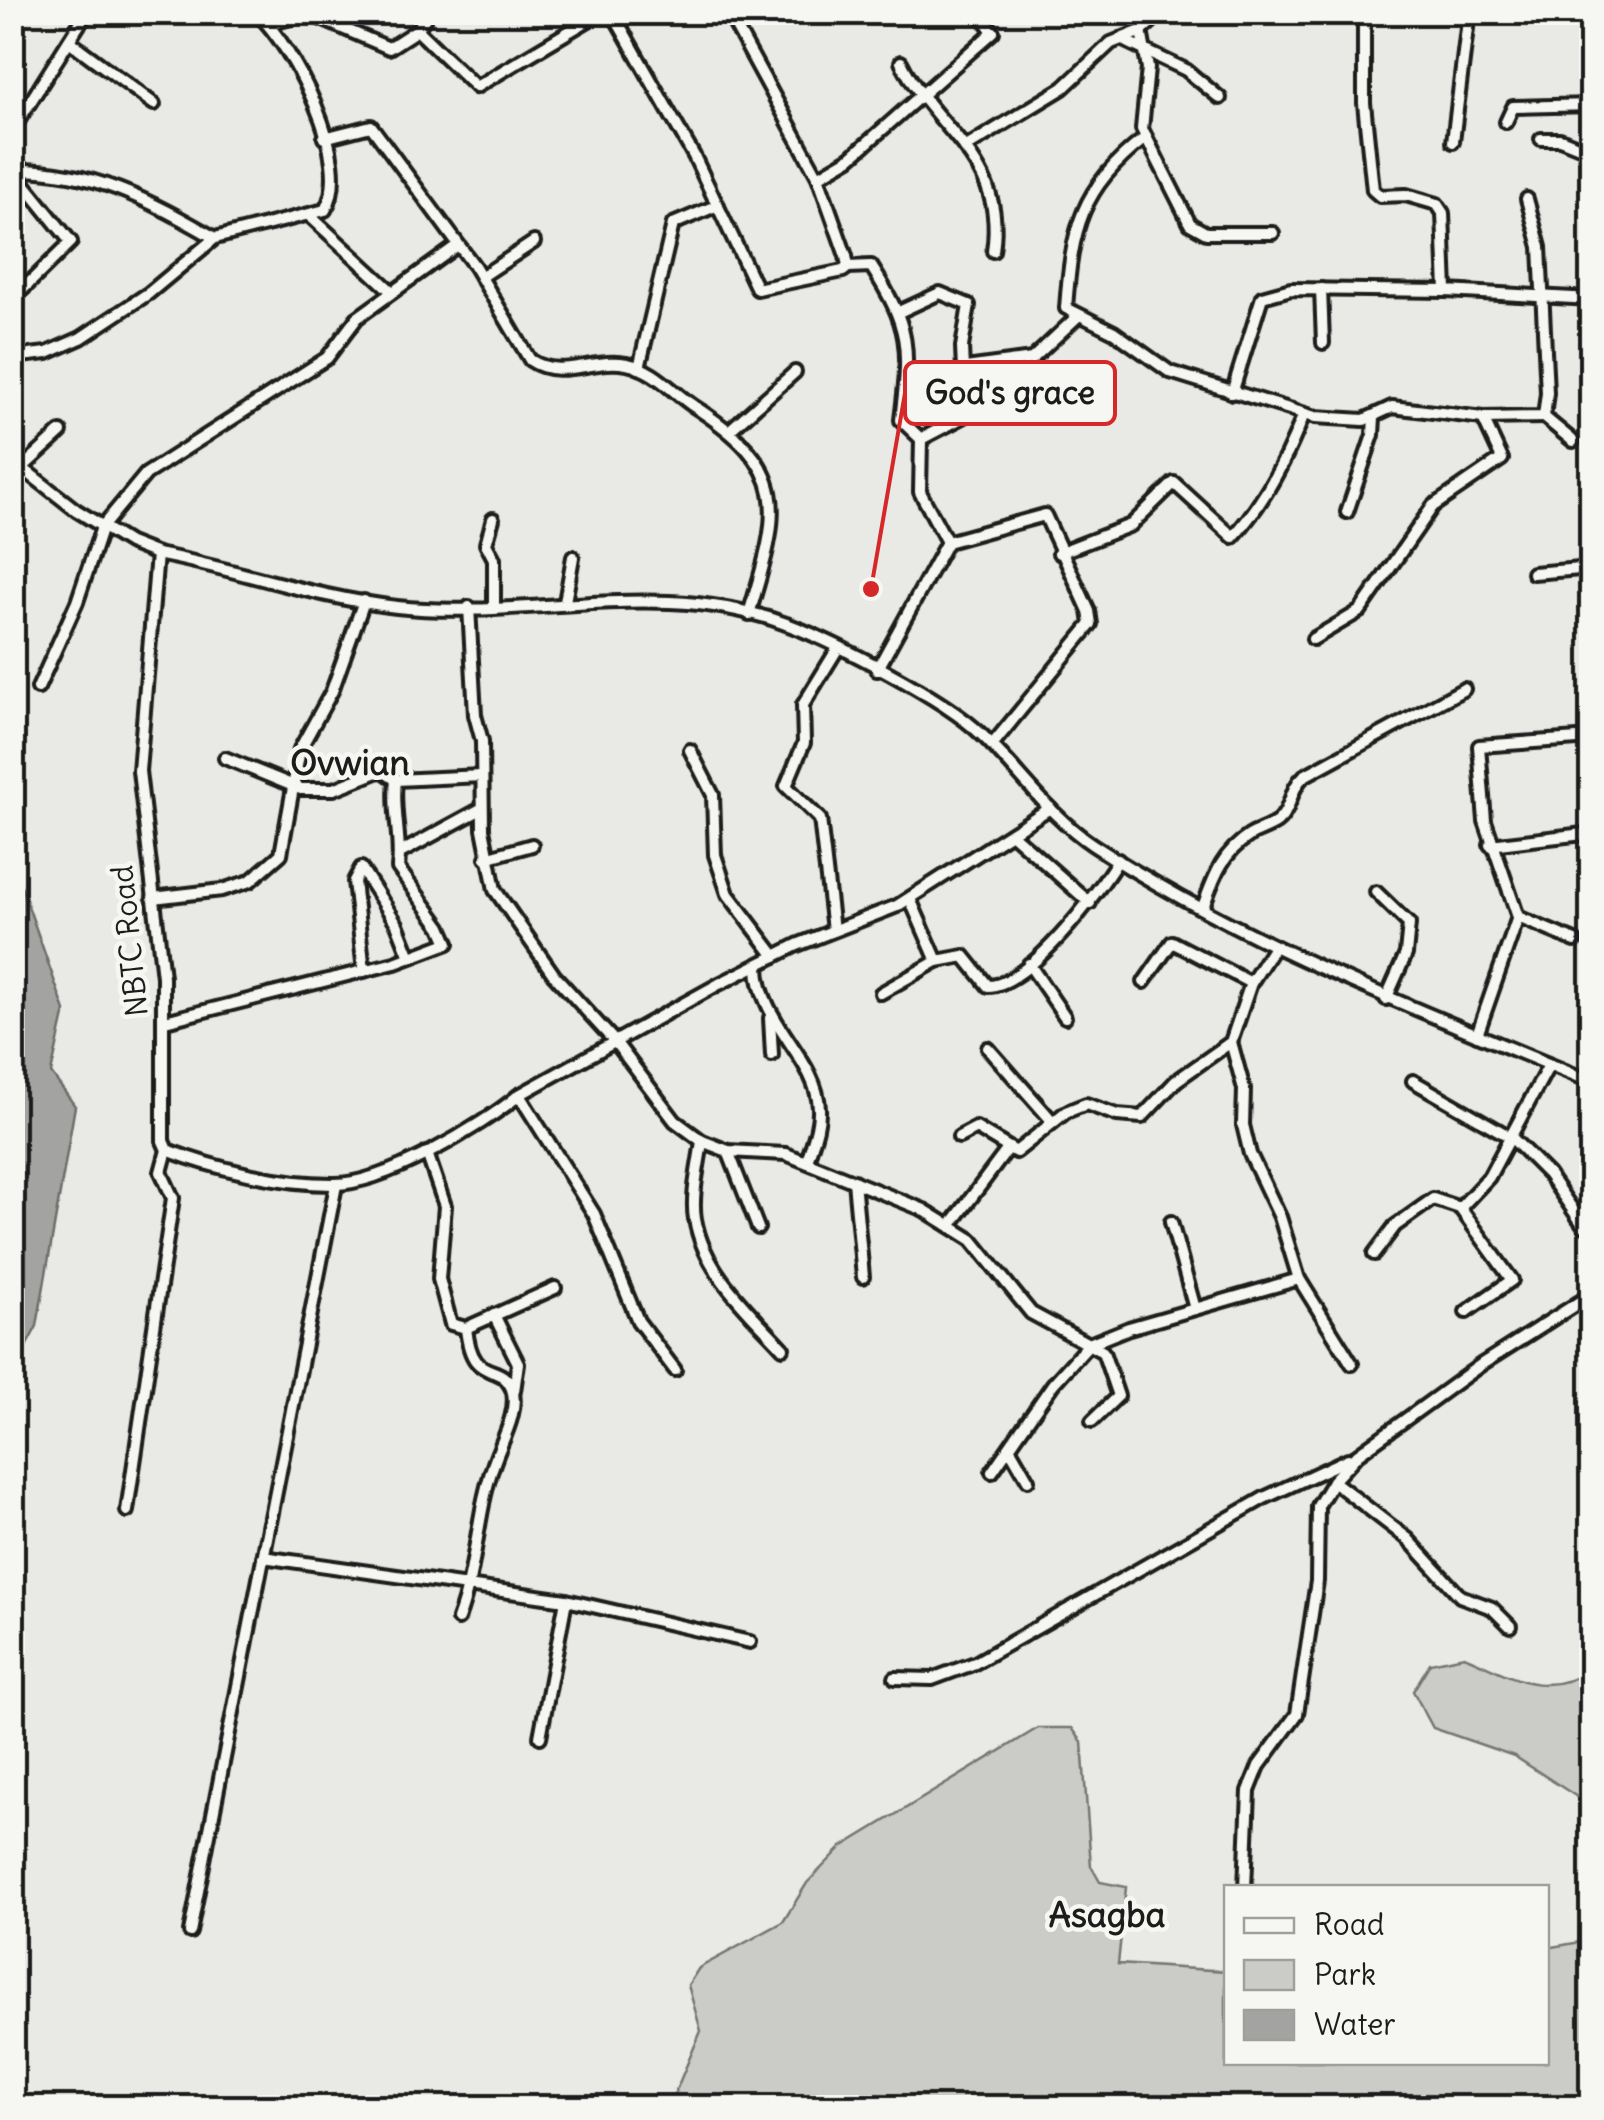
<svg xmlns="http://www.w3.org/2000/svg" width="1604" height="2120" viewBox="0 0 1604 2120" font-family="Delius,sans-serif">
  <rect width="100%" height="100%" fill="#e9e9e5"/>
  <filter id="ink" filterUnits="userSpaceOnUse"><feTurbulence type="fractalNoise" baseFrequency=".01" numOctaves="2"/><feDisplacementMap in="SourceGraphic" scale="20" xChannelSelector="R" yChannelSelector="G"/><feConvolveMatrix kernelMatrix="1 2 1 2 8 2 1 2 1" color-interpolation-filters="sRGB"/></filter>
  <g filter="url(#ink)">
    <g fill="#cbcbc7" stroke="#747472" stroke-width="2.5">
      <path d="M1464,1656c49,20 77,44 127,14v136l-77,-50 -81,-28 -20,-37 17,-28z"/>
      <polygon points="1038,1728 1072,1728 1082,1742 1091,1866 1100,1882 1126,1887 1118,1964 1226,1971 1226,2062 1546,2062 1547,1948 1591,1940 1591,2107 669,2107 701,2031 688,1985 699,1968 783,1922 807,1883 842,1847"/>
    </g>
    <polygon fill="#a3a3a1" stroke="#6d6d6c" stroke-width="2.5" points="13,863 65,1011 51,1073 75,1106 37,1326 13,1371"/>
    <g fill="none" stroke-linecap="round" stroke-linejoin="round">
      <defs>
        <g id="minor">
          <polyline points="612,12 694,156 757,289 843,271 848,267 846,256 818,177 728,12"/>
          <polyline points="1364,12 1364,103 1373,190 1380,196 1406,195 1437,204 1443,213 1446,291 1592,299"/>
          <polyline points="312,15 389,48 417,30 429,12"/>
          <polyline points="268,24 314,12"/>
          <polyline points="417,30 476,87 602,12"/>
          <polyline points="1141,31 1148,68 1142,129 1190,224 1206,233 1273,233"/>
          <polyline points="1121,39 1186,70 1220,98"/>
          <polyline points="69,41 154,104"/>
          <path d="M901,62c34,69 106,98 92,189"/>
          <polyline points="1506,122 1513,107 1592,105"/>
          <polyline points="12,131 87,12"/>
          <path d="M324,138l47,-12 104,141 55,93c31,21 64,-3 97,4 28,6 43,26 65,41 101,65 89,103 57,209"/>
          <path d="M1145,138c-65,51 -73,90 -79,170l48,24 56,40 145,45 49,3 28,-13 91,11 61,-1 3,-24 -7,-146 -13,-48"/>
          <polyline points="1541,139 1560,139 1592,152"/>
          <polyline points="1453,142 1469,12"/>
          <polyline points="968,146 1063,88 1111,43 1141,31 1162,12"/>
          <polyline points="12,169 71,242 12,300"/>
          <path d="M13,170c79,-1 136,30 202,68"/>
          <polyline points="818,177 850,158 993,32 979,12"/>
          <polyline points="12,197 21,178"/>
          <polyline points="310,216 390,290"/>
          <path d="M848,267l23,-1c40,62 39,82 30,154l20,19 -1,53 27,50"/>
          <polyline points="481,277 534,242"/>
          <polyline points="1321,289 1323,343"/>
          <polyline points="901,311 940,293 969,305 962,347 965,416 921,439"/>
          <path d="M12,357l35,-4 34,-15 68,-45 66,-55 110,-28c30,-48 -32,-164 -69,-198"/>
          <polyline points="639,368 673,224 718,205"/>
          <polyline points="966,368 1032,359 1078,316"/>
          <polyline points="1232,393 1262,297 1291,289 1446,291"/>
          <polyline points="1544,417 1573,441"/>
          <polyline points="730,430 795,372"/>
          <path d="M12,460l64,50 53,33 28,11c80,15 158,44 240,53 131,14 264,-31 392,18 48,18 156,74 192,109 38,36 68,82 112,111 155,101 328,166 499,237"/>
          <polyline points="22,468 61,432"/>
          <polyline points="1347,512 1373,435 1374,417"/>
          <polyline points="493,519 486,544 494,559 494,606"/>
          <path d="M1059,553l72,-28 43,-42 59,54c32,-35 54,-79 71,-123"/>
          <path d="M157,554l-18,217 24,206v164l4,9c49,19 113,34 166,34 50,1 148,-57 186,-89l200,-111 78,-39 100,-39 153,-98"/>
          <polyline points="1533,573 1592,568"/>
          <polyline points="565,602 573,557"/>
          <polyline points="469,607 475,715 482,741 483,829 495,890 554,975 616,1043 675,1121 702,1141 728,1151 786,1154 924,1210 972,1240 1031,1313 1103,1352 1118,1396 1092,1421"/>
          <polyline points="1313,639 1360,611 1433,506 1502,459 1483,418"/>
          <polyline points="877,670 947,542 1045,515 1089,611 1091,624 992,745"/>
          <polyline points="38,688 77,602 102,527 146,474 327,358 357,318 458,245"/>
          <polyline points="690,750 713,795 715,855 728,894 775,956"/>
          <polyline points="396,780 482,776"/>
          <polyline points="1012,834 1090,903"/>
          <polyline points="1490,845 1592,833"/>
          <polyline points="400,853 481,809"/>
          <polyline points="486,858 532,845"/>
          <polyline points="1376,892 1409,924 1406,954 1386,999"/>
          <polyline points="153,898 222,890 250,881 281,854 300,749 332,691 364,601"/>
          <path d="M1203,907c11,-29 18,-53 46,-71 8,-5 20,-8 28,-14 15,-12 12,-33 27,-46l160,-87"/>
          <polyline points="1518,917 1575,941"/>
          <polyline points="833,930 820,819 786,786 804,743 803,705 838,648"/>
          <path d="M937,961l27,-5 24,30c40,0 110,-93 130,-126"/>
          <polyline points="1029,964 1065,1017"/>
          <path d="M758,967c1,55 59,92 61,141 1,18 -7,36 -12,53"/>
          <polyline points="364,971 354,881 361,868 397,924 410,957"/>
          <polyline points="1144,982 1172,942 1251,983"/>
          <polyline points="881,993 937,961 910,899"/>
          <polyline points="770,1018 772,1055"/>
          <path d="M165,1021l230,-58 53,-20 -7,-16 -43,-59c4,-28 -6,-58 -2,-88l-14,-10 -48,19h-33l-76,-31"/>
          <polyline points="1477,1035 1518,917 1485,821 1479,746 1592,738"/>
          <polyline points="1231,1042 1244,1089 1243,1125 1250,1154 1280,1217 1299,1279 1352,1364"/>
          <polyline points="988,1048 1053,1122"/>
          <polyline points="1413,1081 1512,1138 1548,1174 1584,1226"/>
          <polyline points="519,1095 594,1214 638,1321 675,1370"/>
          <polyline points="959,1137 976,1128 1016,1152 1066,1112 1086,1104 1117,1115 1142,1117 1176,1081 1231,1042 1251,983 1274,947"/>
          <path d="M702,1141c-3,23 -11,55 -7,78 9,53 53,91 88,129"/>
          <polyline points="728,1151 758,1228"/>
          <polyline points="427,1153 445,1206 439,1279 451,1324 466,1328 555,1288"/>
          <polyline points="854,1181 863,1277"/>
          <polyline points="1460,1208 1489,1177 1549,1065"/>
          <polyline points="1171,1222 1195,1309"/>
          <polyline points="950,1226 1007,1150"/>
          <polyline points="1374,1254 1395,1226 1433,1199 1460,1208 1512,1280 1466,1312"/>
          <polyline points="494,1315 518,1363 514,1391"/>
          <polyline points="1010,1449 1028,1480"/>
          <polyline points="992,1472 1053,1384 1089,1344 1129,1328 1299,1279"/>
          <polyline points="1333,1481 1408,1539 1460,1596 1492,1608 1510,1626"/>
          <polyline points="127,1511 173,1198 161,1172 167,1150"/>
          <polyline points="263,1557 566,1600 750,1642"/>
          <path d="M458,1619c20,-53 18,-111 39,-164 7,-18 22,-47 15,-66 -12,-30 -40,-2 -46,-61"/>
          <polyline points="895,1678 932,1679 975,1663 1264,1498 1348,1459"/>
          <polyline points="540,1737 566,1600"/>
          <polyline points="1245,1888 1249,1791 1259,1766 1297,1714 1317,1581 1318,1506 1333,1481 1358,1454 1482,1364 1592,1294"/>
          <polyline points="190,1932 336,1185"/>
        </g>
      </defs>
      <use href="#minor" stroke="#1c1c1c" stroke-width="18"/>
      <use href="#minor" stroke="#f6f6f2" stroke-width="10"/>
    </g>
  </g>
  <g text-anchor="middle" stroke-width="9" stroke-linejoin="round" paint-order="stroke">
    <g font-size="30" fill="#1c1c1c" stroke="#f6f6f2">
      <text transform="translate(130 941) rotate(-96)" y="10">NBTC Road</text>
    </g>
    <g font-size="35" font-weight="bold" fill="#1c1c1c" stroke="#f6f6f2">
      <text x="350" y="775">Ovwian</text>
      <text x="1107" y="1927">Asagba</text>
    </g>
  </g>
  <path fill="none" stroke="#d62828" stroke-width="4" d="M871 589L905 393"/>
  <circle fill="#d62828" stroke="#f6f6f2" stroke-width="4" cx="871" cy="589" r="10"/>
  <rect fill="#f6f6f2" stroke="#d62828" stroke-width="4" x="905" y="362" width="210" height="62" rx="10"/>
  <g font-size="32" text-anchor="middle" font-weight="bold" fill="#1c1c1c">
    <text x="1010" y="404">God's grace</text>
  </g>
  <rect width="1604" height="2120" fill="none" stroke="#f6f6f2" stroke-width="50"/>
  <rect x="25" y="25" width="1554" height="2070" fill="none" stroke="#1c1c1c" stroke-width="4" filter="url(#ink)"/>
  <rect x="1224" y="1885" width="325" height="180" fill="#f6f6f2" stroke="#9f9f9c" stroke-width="2.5"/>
  <rect x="1244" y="1918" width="50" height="15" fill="#f6f6f2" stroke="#9f9f9c" stroke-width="2.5"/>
  <text x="1314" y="1935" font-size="30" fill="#1c1c1c">Road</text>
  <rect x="1244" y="1960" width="50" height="30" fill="#cbcbc7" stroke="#9f9f9c" stroke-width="2.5"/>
  <text x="1314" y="1985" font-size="30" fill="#1c1c1c">Park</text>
  <rect x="1244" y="2010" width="50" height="30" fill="#a3a3a1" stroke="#9f9f9c" stroke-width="2.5"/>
  <text x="1314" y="2035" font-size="30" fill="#1c1c1c">Water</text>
</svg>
